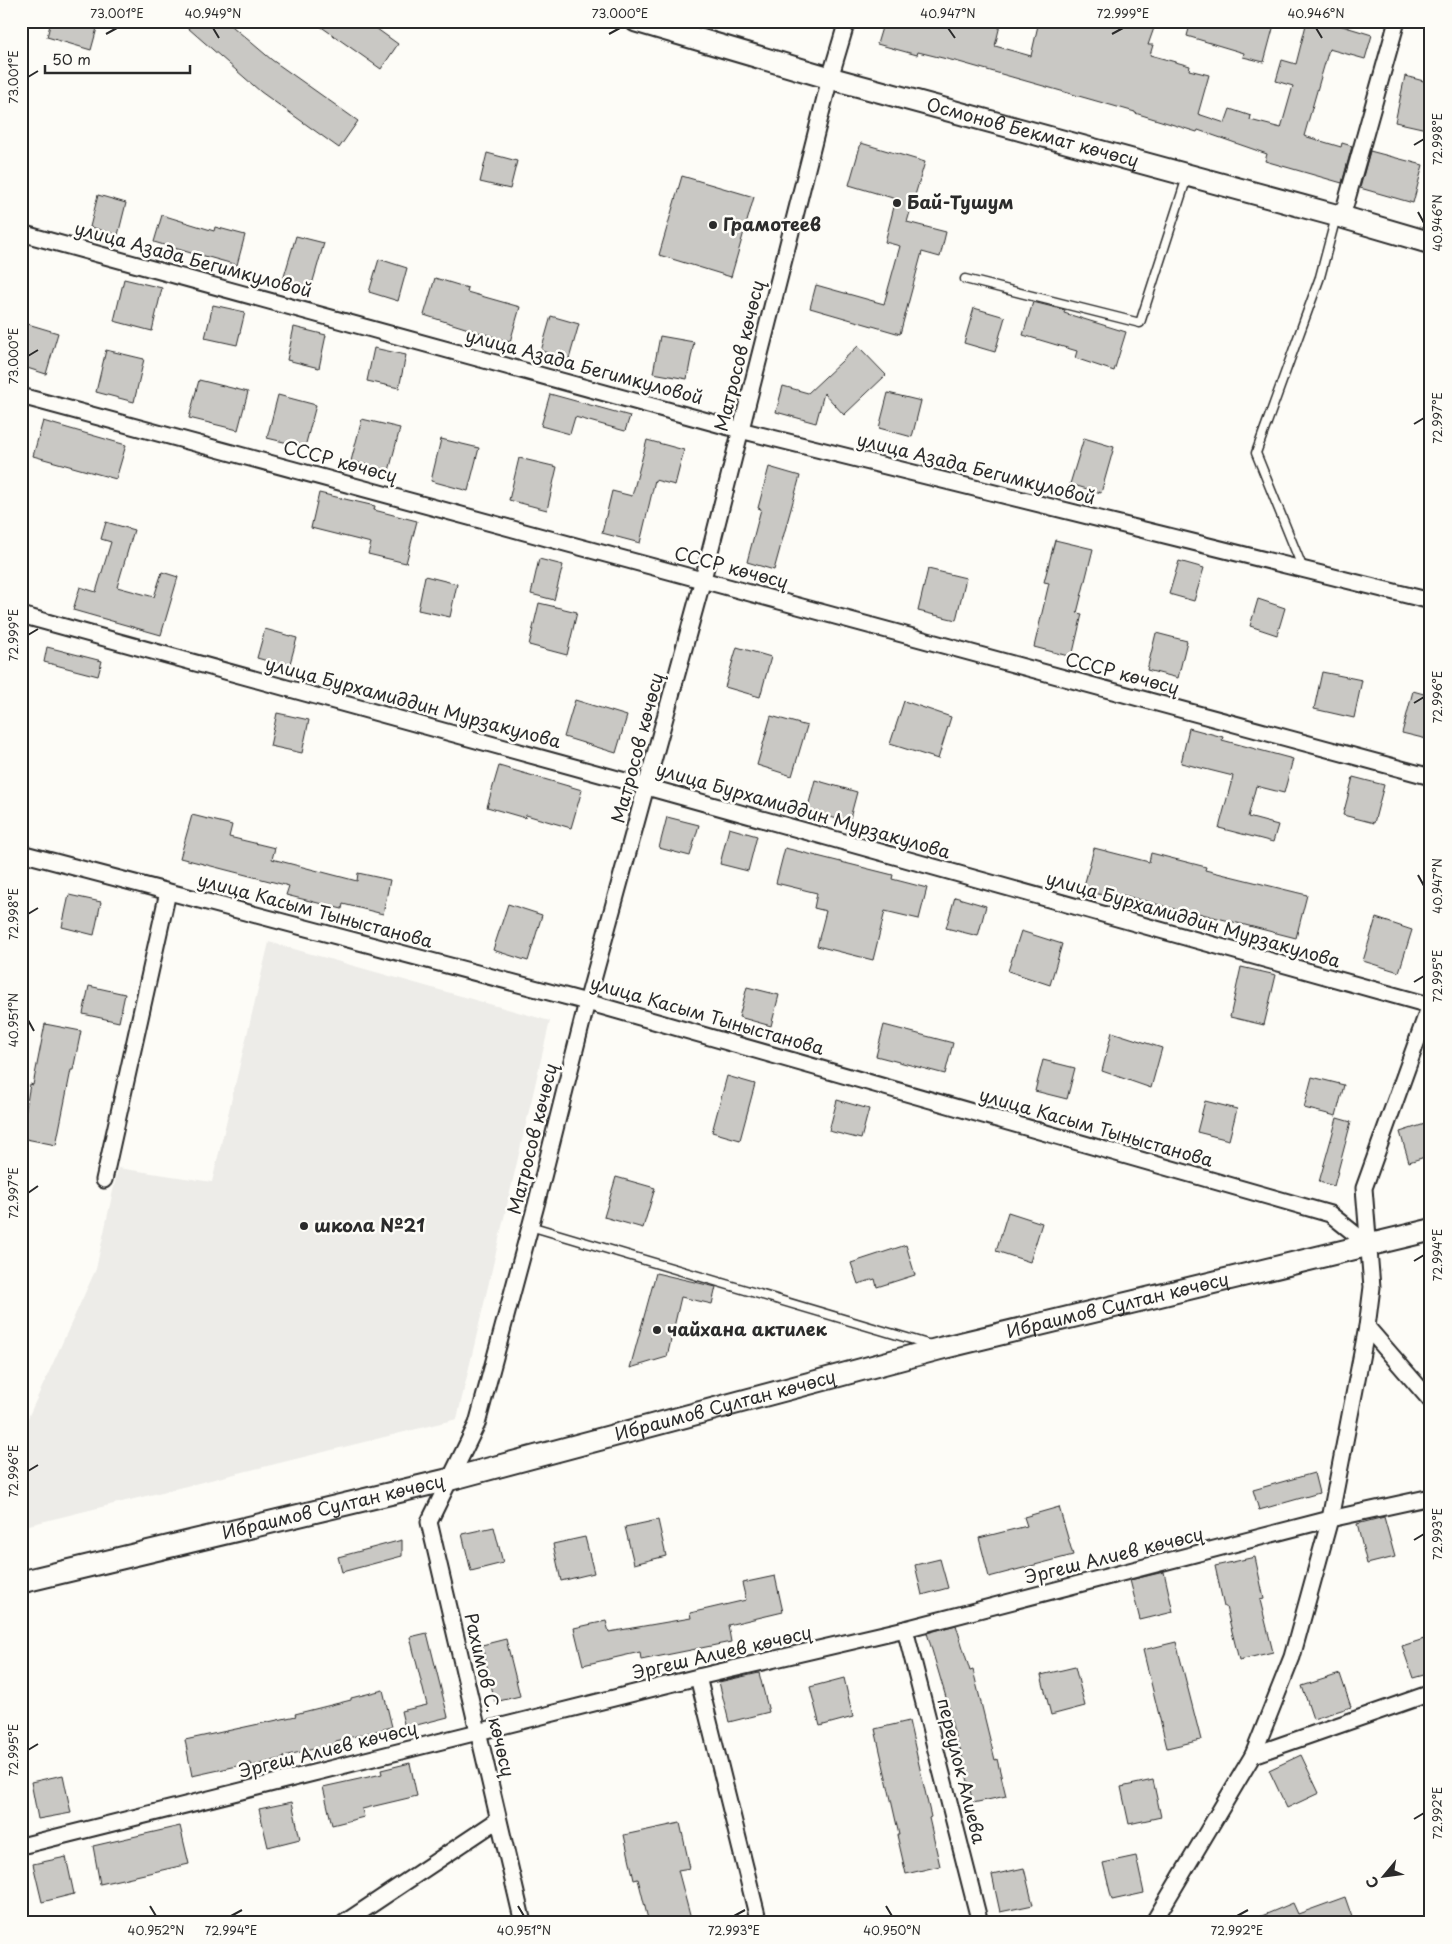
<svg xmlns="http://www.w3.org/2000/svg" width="1452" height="1944" viewBox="0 0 1452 1944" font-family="'Playpen Sans',sans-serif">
  <rect width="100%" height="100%" fill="#fdfcf7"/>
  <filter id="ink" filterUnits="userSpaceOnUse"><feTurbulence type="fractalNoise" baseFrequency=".02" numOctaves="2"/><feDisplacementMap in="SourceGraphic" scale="10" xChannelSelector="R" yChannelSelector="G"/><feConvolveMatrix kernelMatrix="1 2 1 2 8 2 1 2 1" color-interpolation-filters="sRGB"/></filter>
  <g filter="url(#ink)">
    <polygon fill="#edece8" points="269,942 550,1021 457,1419 21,1527 21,1433 96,1269 118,1168 212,1182"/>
    <g fill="#c9c8c4" stroke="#2b2b2b">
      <polygon points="51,21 99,21 91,50 47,37"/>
      <polygon points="180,21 226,21 272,60 358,121 339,148 261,92"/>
      <polygon points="313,21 366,21 398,44 381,69"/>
      <polygon points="884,21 914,21 935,27 936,21 1001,21 995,46 1031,56 1039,21 1143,21 1155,25 1148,45 1153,45 1150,55 1190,66 1189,70 1209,75 1198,114 1225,123 1230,109 1251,116 1250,120 1281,128 1293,86 1276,81 1282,60 1296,64 1307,21 1326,21 1372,35 1365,59 1329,49 1304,136 1341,147 1342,143 1352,146 1342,183 1265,161 1267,154 1198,130 1197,132 1135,113 1135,112 959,62 918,52 917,55 877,44"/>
      <polygon points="1191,21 1275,21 1264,62 1243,57 1244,53 1187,36"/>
      <polygon points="1405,76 1431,83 1431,130 1395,122"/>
      <polygon points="861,143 925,162 907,222 946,232 940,257 922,252 900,334 810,308 816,285 884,304 900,246 885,242 896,199 849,185"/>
      <polygon points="1370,151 1423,165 1413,203 1360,188"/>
      <polygon points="487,153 517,161 510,189 480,182"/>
      <polygon points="682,176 754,197 731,277 659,255"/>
      <polygon points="98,195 126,203 118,235 90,227"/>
      <polygon points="162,215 214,231 215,227 245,235 237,265 201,255 201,256 154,242"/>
      <polygon points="296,236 324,243 311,288 283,280"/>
      <polygon points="379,259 407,268 398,301 369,292"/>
      <polygon points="435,278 468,288 467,292 520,307 510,342 424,315"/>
      <polygon points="124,279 162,288 152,331 114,321"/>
      <polygon points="1033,302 1065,310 1064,313 1126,332 1114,371 1075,358 1077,351 1023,335"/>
      <polygon points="213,305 245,312 237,345 205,338"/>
      <polygon points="974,308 1005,317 995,352 964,343"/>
      <polygon points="551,316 579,324 569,359 541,351"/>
      <polygon points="21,322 58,333 46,374 21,366"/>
      <polygon points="294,327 326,335 319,368 287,360"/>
      <polygon points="660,336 694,342 687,379 653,373"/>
      <polygon points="858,346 886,375 844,415 824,393 816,423 776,412 783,386 808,393"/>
      <polygon points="374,348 406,355 399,388 367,381"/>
      <polygon points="106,350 144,359 134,402 96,392"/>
      <polygon points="199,380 248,392 238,430 189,418"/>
      <polygon points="888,393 921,401 912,437 879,428"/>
      <polygon points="550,394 630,416 625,431 575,417 570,434 541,426"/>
      <polygon points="278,395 316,405 305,447 267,438"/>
      <polygon points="362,419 400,428 389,471 351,461"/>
      <polygon points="43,421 126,445 116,479 33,456"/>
      <polygon points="1084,438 1114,447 1101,493 1070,484"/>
      <polygon points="441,439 479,448 468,491 431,481"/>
      <polygon points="647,440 684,450 675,485 655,480 640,543 602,533 612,491 632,496"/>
      <polygon points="519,458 557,467 547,510 509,500"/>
      <polygon points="769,467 800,476 774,570 747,562 761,509 758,508"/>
      <polygon points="319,493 375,506 374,510 417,521 406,563 368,554 371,543 311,528"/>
      <polygon points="106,522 134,530 117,587 154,597 162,572 178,577 161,635 73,610 80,587 96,592 111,542 101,539"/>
      <polygon points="1055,540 1093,549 1077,613 1082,614 1072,657 1034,647 1049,583 1044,582"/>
      <polygon points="539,559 563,565 554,600 531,594"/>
      <polygon points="1179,561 1204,568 1194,601 1169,594"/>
      <polygon points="928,569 966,578 956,620 918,611"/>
      <polygon points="425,576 457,584 450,617 418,610"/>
      <polygon points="1258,599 1285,608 1277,635 1250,626"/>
      <polygon points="539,603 577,612 567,655 529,645"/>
      <polygon points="265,629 297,638 289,667 257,658"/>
      <polygon points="1156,633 1187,641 1178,678 1147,670"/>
      <polygon points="47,647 102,661 98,676 44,662"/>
      <polygon points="737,647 771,657 760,697 725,687"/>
      <polygon points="1322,672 1362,680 1354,718 1314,709"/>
      <polygon points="1413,691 1431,696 1431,740 1402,733"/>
      <polygon points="575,700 627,716 616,753 564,737"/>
      <polygon points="904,701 951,717 938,759 890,744"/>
      <polygon points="277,713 309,720 302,753 270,746"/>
      <polygon points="771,716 807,726 792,776 757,765"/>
      <polygon points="1189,728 1223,737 1222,740 1293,759 1284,793 1256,786 1248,817 1278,825 1273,842 1219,828 1233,776 1181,763"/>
      <polygon points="499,766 582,790 571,828 526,815 525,818 487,807"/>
      <polygon points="1353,777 1384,785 1374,823 1343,815"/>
      <polygon points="815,780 857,792 849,822 807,811"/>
      <polygon points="192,815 232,825 229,837 275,848 272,859 357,881 358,873 390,880 383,914 343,904 342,909 286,895 289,886 180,858"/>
      <polygon points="667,817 699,825 690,856 659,848"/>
      <polygon points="729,828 757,836 748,871 720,864"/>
      <polygon points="785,848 893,875 892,879 927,888 919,919 885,911 873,960 817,946 826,911 814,908 817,893 776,883"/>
      <polygon points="1094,848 1149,862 1151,853 1206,867 1205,870 1307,895 1296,938 1194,912 1193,914 1122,895 1121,900 1083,890"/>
      <polygon points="69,895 101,902 94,935 62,927"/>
      <polygon points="955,897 986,906 978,936 946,928"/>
      <polygon points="508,904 542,915 528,961 493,950"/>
      <polygon points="1376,918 1412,930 1399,972 1363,961"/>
      <polygon points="1021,931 1062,944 1050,985 1008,971"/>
      <polygon points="1241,967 1276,975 1264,1025 1230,1017"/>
      <polygon points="89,986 125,994 119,1022 83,1014"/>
      <polygon points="747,987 779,995 771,1026 739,1017"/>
      <polygon points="45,1024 81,1031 73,1070 71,1070 56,1145 21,1138 30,1084 33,1085"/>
      <polygon points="884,1025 953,1043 945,1074 876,1056"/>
      <polygon points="1112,1032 1162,1048 1151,1088 1102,1071"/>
      <polygon points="1043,1060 1075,1068 1067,1099 1035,1091"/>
      <polygon points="727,1076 755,1084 740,1140 712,1132"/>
      <polygon points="1312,1077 1344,1085 1336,1116 1304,1108"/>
      <polygon points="837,1100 869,1109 861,1139 829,1131"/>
      <polygon points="1205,1101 1237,1109 1229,1140 1197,1132"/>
      <polygon points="1337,1118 1351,1122 1334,1186 1319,1182"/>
      <polygon points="1431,1122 1431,1155 1409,1162 1400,1132"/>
      <polygon points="616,1177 655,1188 643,1228 604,1217"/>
      <polygon points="1008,1212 1042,1223 1030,1262 996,1251"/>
      <polygon points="906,1245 915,1275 877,1287 875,1279 858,1284 851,1263"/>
      <polygon points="656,1273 716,1287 712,1304 681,1297 667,1357 630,1368"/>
      <polygon points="1314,1473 1319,1493 1259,1510 1253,1490"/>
      <polygon points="1059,1507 1073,1555 989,1577 979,1538 1027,1526 1024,1517"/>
      <polygon points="1384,1517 1395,1557 1367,1564 1357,1524"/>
      <polygon points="658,1520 666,1556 634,1564 625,1527"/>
      <polygon points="494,1527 503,1563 471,1571 462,1534"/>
      <polygon points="585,1537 594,1573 561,1581 553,1544"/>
      <polygon points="402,1540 402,1556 342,1572 338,1557"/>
      <polygon points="1255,1557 1264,1599 1260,1600 1273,1652 1239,1660 1226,1607 1224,1607 1215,1566"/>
      <polygon points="940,1559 948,1588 922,1595 915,1565"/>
      <polygon points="1164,1572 1173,1612 1140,1620 1130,1580"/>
      <polygon points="775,1576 783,1612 728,1625 731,1642 641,1660 640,1652 583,1665 574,1628 606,1621 609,1632 691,1618 690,1613 746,1600 742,1583"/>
      <polygon points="956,1625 970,1671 973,1670 995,1760 997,1759 1006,1796 973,1803 960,1748 958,1749 949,1712 950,1711 927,1633"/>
      <polygon points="427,1633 448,1717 405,1728 401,1711 427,1705 410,1637"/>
      <polygon points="506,1639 520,1696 495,1702 482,1645"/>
      <polygon points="1424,1639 1431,1659 1431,1673 1413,1678 1402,1646"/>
      <polygon points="1176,1642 1201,1740 1167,1748 1143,1650"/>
      <polygon points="1075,1667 1085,1706 1051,1715 1041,1675"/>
      <polygon points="759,1673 769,1712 729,1722 719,1682"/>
      <polygon points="1340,1674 1351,1707 1313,1719 1302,1686"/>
      <polygon points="844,1678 853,1717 820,1726 810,1687"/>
      <polygon points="383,1690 392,1727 336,1741 336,1744 283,1756 284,1758 252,1766 251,1763 192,1776 185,1740 296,1716 295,1714 351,1700 351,1698"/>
      <polygon points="909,1721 931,1817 929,1818 940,1866 906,1874 897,1835 899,1835 875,1729"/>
      <polygon points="1301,1755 1319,1793 1287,1808 1269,1770"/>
      <polygon points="410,1763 417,1796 362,1809 364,1817 332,1825 323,1787 382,1774 381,1770"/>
      <polygon points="63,1775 71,1813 38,1819 31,1782"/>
      <polygon points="1153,1780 1161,1817 1129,1824 1121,1787"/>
      <polygon points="292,1802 300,1839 268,1847 259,1809"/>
      <polygon points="680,1823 690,1868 678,1870 692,1923 649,1923 638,1879 634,1880 624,1835"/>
      <polygon points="180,1826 189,1864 100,1884 93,1846"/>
      <polygon points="1136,1856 1144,1893 1112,1900 1103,1863"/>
      <polygon points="66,1857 74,1894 42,1902 33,1864"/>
      <polygon points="1024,1868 1033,1905 1000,1912 992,1875"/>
      <polygon points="1345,1897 1354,1923 1245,1923 1293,1903 1298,1914"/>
    </g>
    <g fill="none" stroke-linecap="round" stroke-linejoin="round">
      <defs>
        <g id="lane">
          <polyline points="965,279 1140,323 1187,177"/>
          <polyline points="1303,569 1256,453 1320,277 1336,217"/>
          <polyline points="530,1226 931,1345"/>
        </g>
        <g id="street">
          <polyline points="1342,217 1397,21"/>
          <polyline points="21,233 740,430 1431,601"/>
          <polyline points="21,396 1431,777"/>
          <polyline points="21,615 647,787 1429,1005"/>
          <polyline points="21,853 587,1002 1330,1214 1370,1246"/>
          <polyline points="104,1180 168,892"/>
          <polyline points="1367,1327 1431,1401"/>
          <polyline points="905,1629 980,1923"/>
          <polyline points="698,1677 759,1923"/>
          <polyline points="1253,1755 1431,1693"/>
          <polyline points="21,1846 698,1677 905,1629 1330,1519 1431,1497"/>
          <polyline points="344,1923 498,1820"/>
          <polyline points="523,1923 429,1522 477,1424 536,1205 587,1002 703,579 830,78 847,21"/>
          <polyline points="1153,1923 1253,1755 1292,1657 1330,1519 1367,1327 1372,1287 1364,1188 1431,1002"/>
        </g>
        <g id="secondary">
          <path id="s1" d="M636,21l194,57 512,139 89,26"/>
          <path id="s2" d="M21,1582l430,-103 491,-131 489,-118"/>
        </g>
      </defs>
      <use href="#lane" stroke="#2b2b2b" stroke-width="11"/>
      <use href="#street" stroke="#2b2b2b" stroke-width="19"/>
      <use href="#secondary" stroke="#2b2b2b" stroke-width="25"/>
      <use href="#lane" stroke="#fdfcf7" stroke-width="8"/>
      <use href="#street" stroke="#fdfcf7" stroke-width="15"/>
      <use href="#secondary" stroke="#fdfcf7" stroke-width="21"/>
    </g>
  </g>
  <path fill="none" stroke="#2b2b2b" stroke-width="2" d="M213,28l6,10M948,28l7,10M1316,28l6,10M106,34l11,-6M609,34l11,-6M1112,34l11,-6M28,77l10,-6M1414,145l10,-6M1418,212l6,11M28,356l10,-6M1414,424l10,-6M28,635l10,-6M1414,703l10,-6M1418,875l6,11M28,914l10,-6M1414,982l10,-6M28,1020l6,11M28,1193l10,-7M1414,1261l10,-6M28,1471l10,-6M1414,1540l10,-6M28,1750l10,-6M1414,1819l10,-6M150,1906l6,10M518,1906l6,10M886,1906l6,10M231,1916l11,-6M734,1916l11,-6M1237,1916l11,-6"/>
  <g fill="#2b2b2b" stroke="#fdfcf7" stroke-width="2">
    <circle cx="897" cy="203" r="5"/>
    <circle cx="713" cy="225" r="5"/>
    <circle cx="304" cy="1226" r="5"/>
    <circle cx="657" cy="1330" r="5"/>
  </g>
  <g text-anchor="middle" stroke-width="5" stroke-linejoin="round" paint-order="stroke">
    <g font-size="18" fill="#2b2b2b" stroke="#fdfcf7">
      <text dy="6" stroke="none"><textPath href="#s1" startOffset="412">Осмонов Бекмат көчөсү</textPath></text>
      <text transform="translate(193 260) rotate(15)" y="6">улица Азада Бегимкуловой</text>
      <text transform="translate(740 356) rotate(-76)" y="6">Матросов көчөсү</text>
      <text transform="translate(584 367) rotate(15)" y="6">улица Азада Бегимкуловой</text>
      <text transform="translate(340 462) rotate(15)" y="6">СССР көчөсү</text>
      <text transform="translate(976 469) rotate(14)" y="6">улица Азада Бегимкуловой</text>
      <text transform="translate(731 568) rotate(15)" y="6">СССР көчөсү</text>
      <text transform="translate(1122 674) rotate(15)" y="6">СССР көчөсү</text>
      <text transform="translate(413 703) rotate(15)" y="6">улица Бурхамиддин Мурзакулова</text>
      <text transform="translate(638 748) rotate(-75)" y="6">Матросов көчөсү</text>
      <text transform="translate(803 811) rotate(16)" y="6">улица Бурхамиддин Мурзакулова</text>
      <text transform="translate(315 911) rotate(15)" y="6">улица Касым Тыныстанова</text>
      <text transform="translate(1193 920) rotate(16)" y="6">улица Бурхамиддин Мурзакулова</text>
      <text transform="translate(707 1016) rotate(16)" y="6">улица Касым Тыныстанова</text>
      <text transform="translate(1096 1128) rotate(16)" y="6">улица Касым Тыныстанова</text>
      <text transform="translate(533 1139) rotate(-76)" y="6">Матросов көчөсү</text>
      <text dy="6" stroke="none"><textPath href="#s2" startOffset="1131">Ибраимов Султан көчөсү</textPath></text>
      <text dy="6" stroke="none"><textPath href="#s2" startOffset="726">Ибраимов Султан көчөсү</textPath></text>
      <text dy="6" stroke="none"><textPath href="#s2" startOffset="321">Ибраимов Султан көчөсү</textPath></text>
      <text transform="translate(1114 1556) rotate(-14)" y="6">Эргеш Алиев көчөсү</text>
      <text transform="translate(722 1653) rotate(-13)" y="6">Эргеш Алиев көчөсү</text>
      <text transform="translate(489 1695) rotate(77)" y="6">Рахимов С. көчөсү</text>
      <text transform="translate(328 1750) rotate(-14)" y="6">Эргеш Алиев көчөсү</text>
      <text transform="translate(961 1771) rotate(76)" y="6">переулок Алиева</text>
    </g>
    <g font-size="18" font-weight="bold" fill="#2b2b2b" stroke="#fdfcf7" text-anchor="start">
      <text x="907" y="209">Бай-Тушум</text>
      <text x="723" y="231">Грамотеев</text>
      <text x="314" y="1232">школа №21</text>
      <text x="667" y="1336">чайхана актилек</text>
    </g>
  </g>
  <rect width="1452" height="1944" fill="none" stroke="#fdfcf7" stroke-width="55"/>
  <g transform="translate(1384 1876) rotate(241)" stroke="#fdfcf7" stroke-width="4" paint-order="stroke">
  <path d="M0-4L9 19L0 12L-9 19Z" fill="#2b2b2b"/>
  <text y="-8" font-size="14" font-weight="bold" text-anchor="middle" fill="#2b2b2b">С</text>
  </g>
  <path d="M45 65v8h145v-8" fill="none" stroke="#2b2b2b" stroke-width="2.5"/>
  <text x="52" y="65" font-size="15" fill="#2b2b2b" stroke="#fdfcf7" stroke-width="4" paint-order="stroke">50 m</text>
  <rect x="28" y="28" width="1396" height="1888" fill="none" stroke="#2b2b2b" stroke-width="2"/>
  <g font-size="12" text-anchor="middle" fill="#2b2b2b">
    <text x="117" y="18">73.001°E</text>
    <text x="213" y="18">40.949°N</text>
    <text x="620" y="18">73.000°E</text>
    <text x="948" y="18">40.947°N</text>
    <text x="1123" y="18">72.999°E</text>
    <text x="1316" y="18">40.946°N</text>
    <text transform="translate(14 77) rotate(-90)" y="4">73.001°E</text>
    <text transform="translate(1438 139) rotate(-90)" y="4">72.998°E</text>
    <text transform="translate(1438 223) rotate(-90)" y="4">40.946°N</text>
    <text transform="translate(14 356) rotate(-90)" y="4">73.000°E</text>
    <text transform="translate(1438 418) rotate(-90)" y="4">72.997°E</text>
    <text transform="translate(14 635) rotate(-90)" y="4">72.999°E</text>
    <text transform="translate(1438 697) rotate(-90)" y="4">72.996°E</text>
    <text transform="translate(1438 886) rotate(-90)" y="4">40.947°N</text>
    <text transform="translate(14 914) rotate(-90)" y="4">72.998°E</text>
    <text transform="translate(1438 976) rotate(-90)" y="4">72.995°E</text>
    <text transform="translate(14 1020) rotate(-90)" y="4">40.951°N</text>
    <text transform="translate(14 1193) rotate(-90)" y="4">72.997°E</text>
    <text transform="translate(1438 1255) rotate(-90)" y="4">72.994°E</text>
    <text transform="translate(14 1471) rotate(-90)" y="4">72.996°E</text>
    <text transform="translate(1438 1534) rotate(-90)" y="4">72.993°E</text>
    <text transform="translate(14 1750) rotate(-90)" y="4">72.995°E</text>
    <text transform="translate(1438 1813) rotate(-90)" y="4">72.992°E</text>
    <text x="156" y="1935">40.952°N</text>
    <text x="231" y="1935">72.994°E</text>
    <text x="524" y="1935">40.951°N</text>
    <text x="734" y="1935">72.993°E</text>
    <text x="892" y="1935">40.950°N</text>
    <text x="1237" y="1935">72.992°E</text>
  </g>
</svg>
